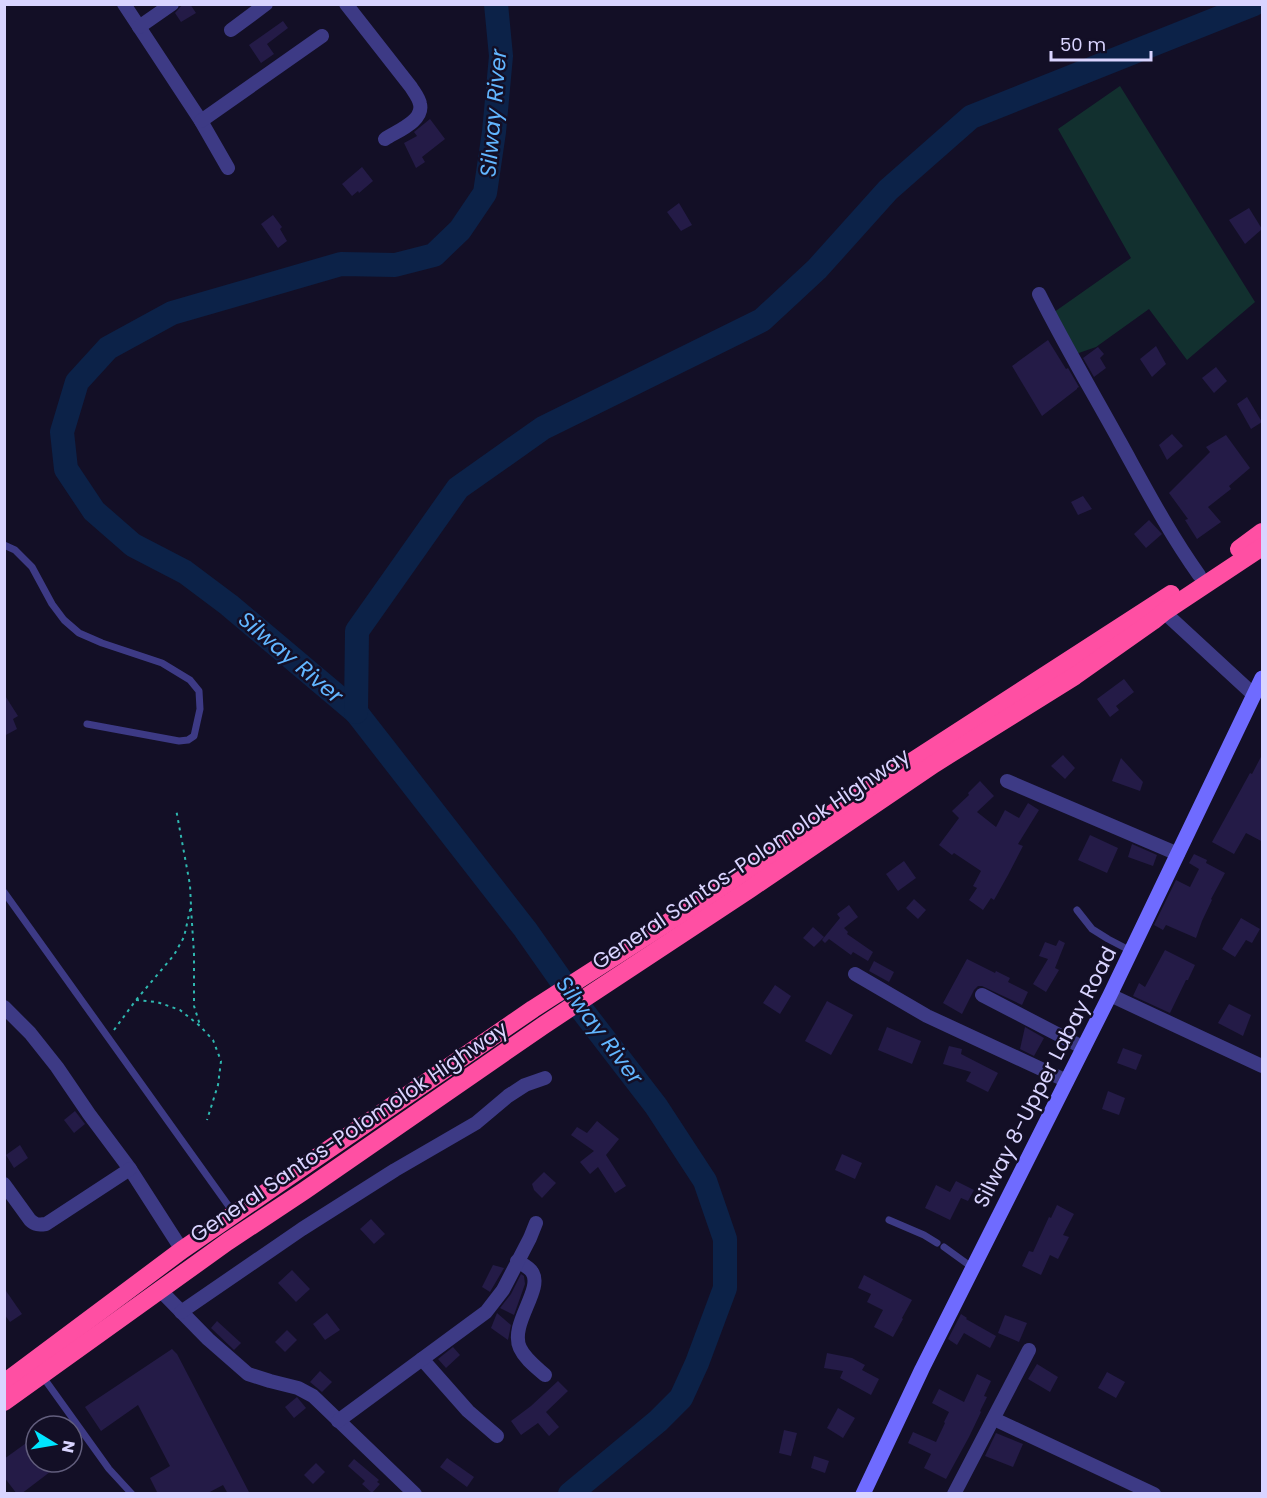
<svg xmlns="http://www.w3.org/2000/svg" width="1267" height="1498" viewBox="0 0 1267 1498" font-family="Poppins,sans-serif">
  <rect width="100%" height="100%" fill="#130f26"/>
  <polygon fill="#12302f" points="1120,86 1255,302 1187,360 1149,309 1096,347 1073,355 1050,315 1131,258 1058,129"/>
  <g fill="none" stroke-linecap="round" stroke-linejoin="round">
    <g stroke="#0c2248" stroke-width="24">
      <polyline points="496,4 501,56 494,132 485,193 460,230 434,255 395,265 341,264 172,313 108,348 77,382 62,432 66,469 94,511 133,545 185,572 229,605 356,712 525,929 582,1010 656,1106 705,1181 725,1239 725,1288 697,1363 681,1398 658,1421 570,1494"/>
      <polyline points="356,712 357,631 458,488 543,428 762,320 817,269 888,190 971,117 1254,4"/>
    </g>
  </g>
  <g fill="#241b47">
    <polygon points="183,4 190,4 196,13 181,22 175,13"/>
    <polygon points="283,21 288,28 267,44 274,54 261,63 249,45"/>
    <polygon points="430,119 445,139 422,157 425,162 416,168 404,143 417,136 414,132"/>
    <polygon points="362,167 373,181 359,193 358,191 352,196 342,184"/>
    <polygon points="679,203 692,225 681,231 667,212"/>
    <polygon points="1249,208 1262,229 1245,244 1229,220"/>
    <polygon points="273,215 282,227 280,229 287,241 278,248 261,224"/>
    <polygon points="1048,340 1066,369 1068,368 1079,387 1077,388 1077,389 1042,416 1012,366"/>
    <polygon points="1156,346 1166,364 1152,377 1140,359"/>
    <polygon points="1098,347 1104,354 1100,358 1106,368 1094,377 1083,358"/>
    <polygon points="1216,367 1227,381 1214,393 1202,378"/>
    <polygon points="1247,397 1262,422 1251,429 1237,404"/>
    <polygon points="1172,434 1183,446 1167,460 1159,445"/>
    <polygon points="1226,435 1250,468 1229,486 1231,489 1208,507 1221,522 1197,539 1185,520 1188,519 1169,493 1210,452 1206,447"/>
    <polygon points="1083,496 1092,509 1078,515 1071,502"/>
    <polygon points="1149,520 1162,534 1146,548 1134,534"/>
    <polygon points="1124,679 1134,692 1116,706 1119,710 1110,717 1097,699"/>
    <polygon points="4,694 18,716 13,719 17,729 4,736"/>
    <polygon points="1263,753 1263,842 1246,833 1234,854 1212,842 1250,773 1252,774"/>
    <polygon points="1063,755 1075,768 1065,779 1051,766"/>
    <polygon points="1121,758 1143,782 1140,791 1112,781"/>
    <polygon points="980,781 994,796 977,812 996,827 1005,810 1019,818 1028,803 1039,810 1018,844 1023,846 1008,875 994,900 991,898 983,910 969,900 977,888 973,886 981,871 954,853 952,855 939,845 959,818 952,811 969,795 968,793"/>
    <polygon points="1090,835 1118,848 1107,873 1078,860"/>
    <polygon points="1132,844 1157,855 1153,866 1128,857"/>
    <polygon points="1194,854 1207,860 1206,863 1225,873 1211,899 1212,900 1202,921 1196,938 1166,925 1163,930 1154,925 1176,880 1190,887 1199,869 1189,863"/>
    <polygon points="904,861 916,878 898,891 886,874"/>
    <polygon points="914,899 926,910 918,919 906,908"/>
    <polygon points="849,905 858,917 844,928 848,932 847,934 873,952 868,961 853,952 851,955 829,939 825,943 822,940 840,918 837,914"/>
    <polygon points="1241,918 1260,929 1252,943 1246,940 1235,957 1222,949"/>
    <polygon points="813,927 824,937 814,947 803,938"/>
    <polygon points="1059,940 1065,943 1055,968 1059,970 1046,992 1033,984 1048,959 1039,956 1045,942 1056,946"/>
    <polygon points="1165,950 1195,965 1188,980 1186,980 1170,1013 1133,996 1139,983 1145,987"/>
    <polygon points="967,959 995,973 996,971 1010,978 1008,982 1028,992 1022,1005 982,986 978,986 974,990 962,1014 943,1003"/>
    <polygon points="874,961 894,972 889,982 869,971"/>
    <polygon points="775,985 791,996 780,1014 763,1003"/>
    <polygon points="827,1001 853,1015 831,1055 805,1041"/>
    <polygon points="1229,1004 1251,1015 1243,1036 1218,1023"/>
    <polygon points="887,1027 921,1041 912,1064 878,1050"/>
    <polygon points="1025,1027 1044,1038 1034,1056 1020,1049"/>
    <polygon points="949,1046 962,1049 961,1054 998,1073 988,1092 966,1081 971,1072 943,1064"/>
    <polygon points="1123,1048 1142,1055 1136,1070 1117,1063"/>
    <polygon points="1108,1091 1125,1098 1119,1115 1102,1109"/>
    <polygon points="75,1111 85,1124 74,1133 64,1120"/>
    <polygon points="597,1121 619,1139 606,1155 626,1186 615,1193 598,1167 590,1174 580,1162 594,1151 571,1135 577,1127 587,1133"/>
    <polygon points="20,1145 28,1158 14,1168 6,1155"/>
    <polygon points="842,1154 862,1163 855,1179 835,1170"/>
    <polygon points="544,1172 556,1183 542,1198 534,1190 532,1184"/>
    <polygon points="956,1181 974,1190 968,1201 961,1198 950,1220 925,1208 936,1185 950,1192"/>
    <polygon points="1057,1205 1074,1214 1063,1235 1069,1237 1058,1259 1050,1255 1041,1275 1022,1266 1029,1251 1033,1252 1049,1217 1051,1218"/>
    <polygon points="371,1219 385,1234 374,1244 360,1229"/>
    <polygon points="493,1265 504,1268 490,1292 482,1287"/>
    <polygon points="292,1270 310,1289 296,1302 278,1283"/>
    <polygon points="521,1274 524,1276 525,1284 514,1315 500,1308 511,1294"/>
    <polygon points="864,1275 912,1300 902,1318 903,1319 893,1337 874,1327 883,1310 867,1302 871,1294 858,1288"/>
    <polygon points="4,1288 22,1314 10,1322 4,1314"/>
    <polygon points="327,1313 340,1330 325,1340 313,1324"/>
    <polygon points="497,1313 511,1325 508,1340 491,1328"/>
    <polygon points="961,1314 967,1318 966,1319 996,1336 990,1348 964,1333 957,1345 948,1339"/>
    <polygon points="1005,1315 1027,1323 1019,1342 998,1333"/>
    <polygon points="217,1321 241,1343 234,1350 211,1328"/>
    <polygon points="287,1330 297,1340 285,1352 275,1342"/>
    <polygon points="453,1347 460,1355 446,1368 438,1359"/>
    <polygon points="172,1349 177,1354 250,1494 228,1494 223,1485 206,1494 158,1494 150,1478 170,1466 138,1405 101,1431 85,1407"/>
    <polygon points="827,1353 852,1358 865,1365 862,1370 879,1379 871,1395 840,1378 843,1371 824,1368"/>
    <polygon points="1037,1364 1058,1377 1050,1392 1028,1379"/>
    <polygon points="320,1371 332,1382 322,1392 310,1382"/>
    <polygon points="1107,1372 1125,1382 1116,1398 1098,1388"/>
    <polygon points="977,1374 991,1381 984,1396 987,1397 980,1411 981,1412 969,1437 946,1479 924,1468 931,1454 908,1443 913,1432 936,1442 945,1423 944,1422 949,1412 932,1403 939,1389 964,1402"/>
    <polygon points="558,1381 568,1391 546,1412 559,1427 549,1436 538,1423 521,1435 511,1421 531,1406"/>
    <polygon points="297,1397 306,1408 294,1418 285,1407"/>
    <polygon points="838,1408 855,1418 843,1438 827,1428"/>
    <polygon points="784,1430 797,1433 791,1456 779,1453"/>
    <polygon points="996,1433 1023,1444 1013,1467 985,1456"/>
    <polygon points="36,1436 36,1462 63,1462 21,1494 17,1494 4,1477 4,1459"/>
    <polygon points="814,1456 829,1461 825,1473 811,1468"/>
    <polygon points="447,1458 474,1477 467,1487 440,1467"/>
    <polygon points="354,1459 379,1480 377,1482 380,1484 372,1493 362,1484 365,1481 348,1466"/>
    <polygon points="316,1463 325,1472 313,1484 304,1475"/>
  </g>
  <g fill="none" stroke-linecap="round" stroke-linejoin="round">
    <g stroke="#2fb8b0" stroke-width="2" stroke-dasharray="3 4.5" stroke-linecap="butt">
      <polyline points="191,908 194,954 194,1006 200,1025"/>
      <polyline points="136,1000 157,1002 180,1010 200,1026 213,1040 221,1061 218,1085 207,1120"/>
      <polyline points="114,1030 136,1000 174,955 184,937 191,906 190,885 176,809"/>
    </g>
    <g stroke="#3d3a85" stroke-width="7">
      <polyline points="4,545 15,550 32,567 52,604 64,620 79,633 102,643 162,663 190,680 199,691 200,709 194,736 188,740 179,741 87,724"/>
      <polyline points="4,892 233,1212"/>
      <polyline points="1077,910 1092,929 1108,939 1131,951"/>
      <polyline points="889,1220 924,1235 937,1243"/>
      <polyline points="944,1247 973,1268"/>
      <polyline points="43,1377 109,1469 132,1494"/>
    </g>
    <g stroke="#3d3a85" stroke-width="14">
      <polyline points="124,4 201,121 228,168"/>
      <path d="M346,4l65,83c3,5 8,11 9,17 4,17 -23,27 -35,35"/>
      <polyline points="139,27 172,4"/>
      <polyline points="231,30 266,4"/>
      <polyline points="201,121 322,36"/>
      <path d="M1039,294c25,50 54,99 81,148 25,45 49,91 79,133"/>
      <polyline points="1164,612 1254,695"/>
      <polyline points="1007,781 1178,854"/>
      <polyline points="855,974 927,1016 1067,1081"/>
      <polyline points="982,995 1084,1048"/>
      <polyline points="1110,995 1262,1066"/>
      <polyline points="4,1007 30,1033 57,1067 89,1114 130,1169 182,1250"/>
      <path d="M4,1184l26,36c5,5 9,5 16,4l84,-55"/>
      <path d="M517,1261c5,3 12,6 15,11 12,17 -23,52 -12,76 5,11 16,19 25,27"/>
      <polyline points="160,1290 208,1339 248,1374 270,1381 298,1388 313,1396 415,1494"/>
      <polyline points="181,1312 302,1229 395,1170 476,1123 508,1096 525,1085 545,1078"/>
      <polyline points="422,1359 468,1411 497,1436"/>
      <polyline points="994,1419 1154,1494"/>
      <polyline points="338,1421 486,1312 503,1290 530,1238 536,1223"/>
      <polyline points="954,1494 1029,1350"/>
    </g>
    <polyline stroke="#6f6bff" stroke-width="15" points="863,1494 922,1369 1110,995 1262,678"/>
    <g stroke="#ff4fa3" stroke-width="18">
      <polyline points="1239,549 1262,532"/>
      <polyline points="4,1383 182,1250 533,1009 681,914 854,799 1171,594"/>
      <polyline points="4,1402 227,1242 304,1191 544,1025 750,889 934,764 1075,676 1153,621 1164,612 1262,547"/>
    </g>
  </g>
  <g text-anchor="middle" stroke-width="5" stroke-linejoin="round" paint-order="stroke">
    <g font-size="21" fill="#d9d4ff" stroke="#130f26">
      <text transform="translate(751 859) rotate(-34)" y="7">General Santos-Polomolok Highway</text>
      <text transform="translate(1045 1077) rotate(-63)" y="7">Silway 8-Upper Labay Road</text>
      <text transform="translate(349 1132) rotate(-34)" y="7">General Santos-Polomolok Highway</text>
    </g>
    <g font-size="22" font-style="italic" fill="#62b6ff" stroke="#130f26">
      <text transform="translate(493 113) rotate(-85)" y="8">Silway River</text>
      <text transform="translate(291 657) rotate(40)" y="8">Silway River</text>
      <text transform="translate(600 1030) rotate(53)" y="8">Silway River</text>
    </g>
  </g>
  <rect width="1267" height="1498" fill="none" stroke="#d9d4ff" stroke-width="12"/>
  <g transform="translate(54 1444) rotate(101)"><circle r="28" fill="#130f26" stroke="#625e7d" stroke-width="1.5"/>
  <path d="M0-4.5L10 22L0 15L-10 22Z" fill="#00e5ff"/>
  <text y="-9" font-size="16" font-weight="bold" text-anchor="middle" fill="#d9d4ff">N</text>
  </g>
  <path d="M1051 51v9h100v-9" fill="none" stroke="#d9d4ff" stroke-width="3"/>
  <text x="1060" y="51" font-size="18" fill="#d9d4ff" stroke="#130f26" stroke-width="4.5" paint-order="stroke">50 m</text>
</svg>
